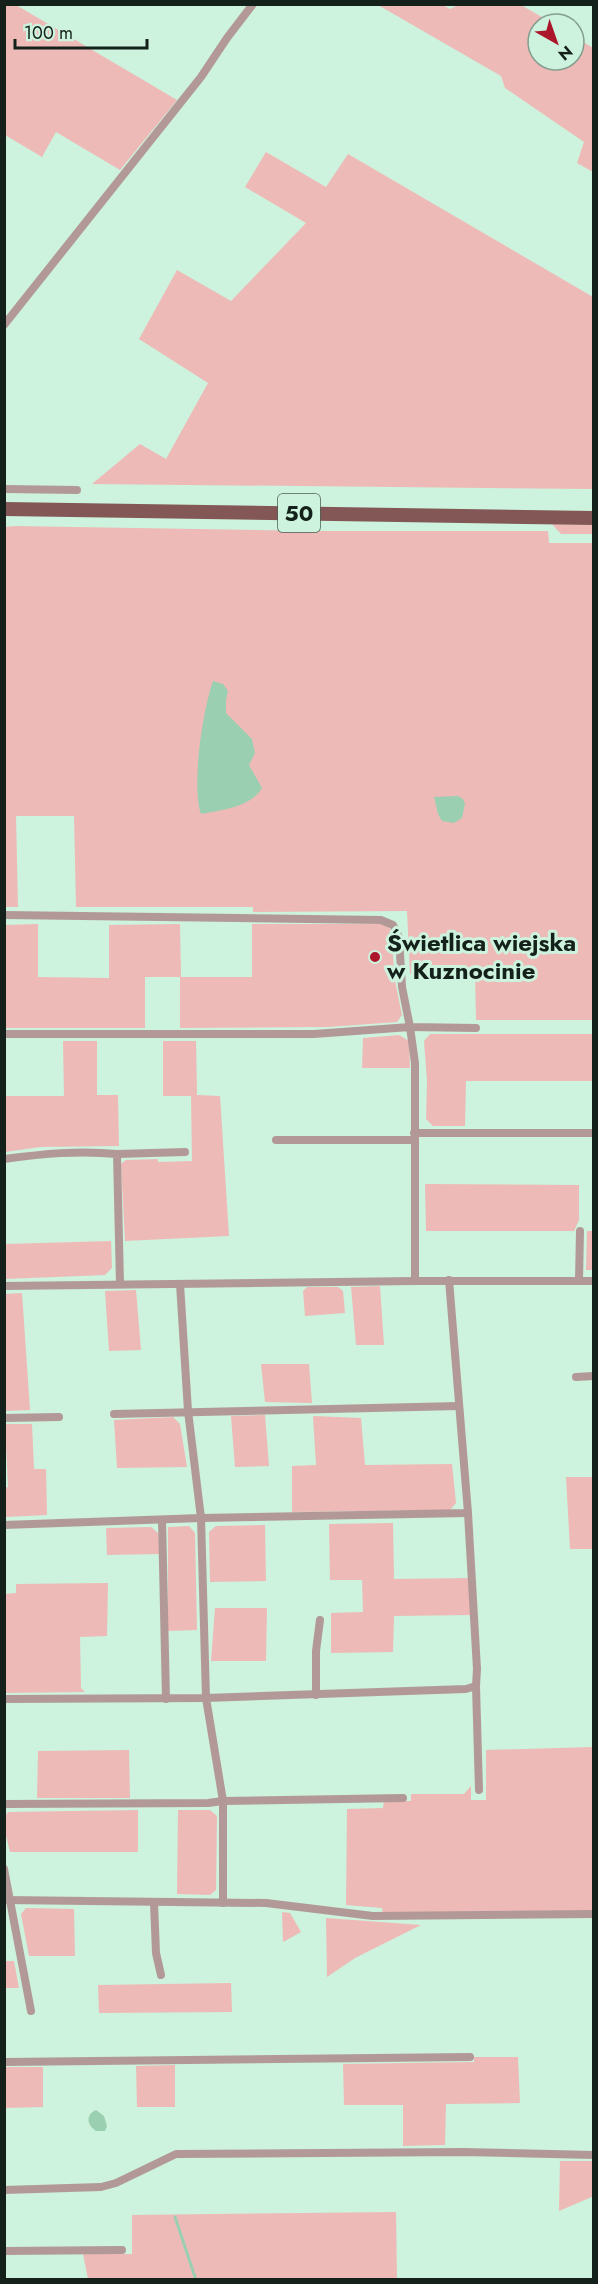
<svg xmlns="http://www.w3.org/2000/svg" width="598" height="2284" viewBox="0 0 598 2284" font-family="Jost,sans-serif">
  <rect width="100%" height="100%" fill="#cdf2dd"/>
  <g fill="#eebab7">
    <polygon points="4,5 16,5 177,100 120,170 56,132 42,157 5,135"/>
    <polygon points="378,5 443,5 450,9 458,5 521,5 554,24 538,24 538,60 574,60 574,36 593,48 593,172 577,163 584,142 505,88 501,76"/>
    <polygon points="266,152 326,187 348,154 593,297 593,489 92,484 140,444 166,459 208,383 139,339 177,270 231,301 306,223 245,187"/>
    <polygon points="552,524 593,525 593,534 561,534"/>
    <polygon points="15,526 323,531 548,531 549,543 593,543 593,1020 476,1020 475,974 410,974 407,911 253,912 253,907 76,907 74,816 16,816 18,907 5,907 4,527"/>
    <polygon points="38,924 38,977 109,978 109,925 180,924 181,977 252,977 252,924 385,924 392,931 394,976 402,1015 397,1022 329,1027 180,1028 180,977 145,977 145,1028 5,1028 4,925"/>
    <polygon points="430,1034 593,1034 593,1081 466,1081 465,1126 433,1126 426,1119 427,1081 424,1041"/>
    <polygon points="399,1035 409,1041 410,1068 362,1068 363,1038"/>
    <polygon points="63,1041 97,1041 97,1095 118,1095 119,1146 40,1147 5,1152 5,1096 64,1096"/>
    <polygon points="163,1041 196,1041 197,1095 220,1096 229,1236 125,1241 121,1164 126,1160 158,1159 158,1162 192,1161 191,1096 163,1096"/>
    <polygon points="425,1184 579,1185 579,1220 574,1231 426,1231"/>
    <polygon points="587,1231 593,1231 593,1270 586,1270"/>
    <polygon points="111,1241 112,1268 105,1275 5,1279 5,1244"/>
    <polygon points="380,1286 384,1345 356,1345 351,1287"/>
    <polygon points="307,1287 338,1287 343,1291 345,1313 305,1316 303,1291"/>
    <polygon points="136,1290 141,1350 109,1351 105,1291"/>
    <polygon points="22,1293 30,1410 5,1411 5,1294"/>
    <polygon points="261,1364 309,1364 312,1403 265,1402"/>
    <polygon points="265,1415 269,1466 235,1467 231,1416"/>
    <polygon points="313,1416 361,1418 365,1465 452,1464 456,1503 450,1510 292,1512 292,1466 316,1465"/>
    <polygon points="173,1417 180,1424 187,1467 117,1468 114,1420"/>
    <polygon points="5,1424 32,1424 34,1469 46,1469 47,1515 5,1517 5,1488 8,1487"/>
    <polygon points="566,1477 593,1477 593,1549 570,1549"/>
    <polygon points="393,1523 394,1579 469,1578 471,1615 394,1616 393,1652 331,1653 331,1613 363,1612 362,1580 330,1580 329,1524"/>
    <polygon points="265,1525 266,1581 210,1582 209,1532 216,1526"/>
    <polygon points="189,1526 195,1533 197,1630 168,1631 168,1527"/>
    <polygon points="151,1527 158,1533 160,1554 107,1555 106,1528"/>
    <polygon points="108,1583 107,1636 80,1637 81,1688 85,1692 5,1693 5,1594 16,1593 16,1584"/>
    <polygon points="215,1608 267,1608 266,1661 211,1661"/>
    <polygon points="593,1747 593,1911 383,1914 382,1908 346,1905 347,1809 383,1808 384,1801 411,1801 411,1794 464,1794 471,1786 471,1800 486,1800 486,1750"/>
    <polygon points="129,1750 130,1798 37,1798 38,1751"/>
    <path d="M138,1810v42h-128c-2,-12 -10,-30 -2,-40z"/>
    <polygon points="178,1810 210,1810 217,1816 216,1890 210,1895 177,1894"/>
    <polygon points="26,1908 74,1909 75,1956 29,1956 21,1914"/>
    <polygon points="282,1912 290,1913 301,1932 283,1942"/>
    <polygon points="326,1918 421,1925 355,1958 327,1977"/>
    <polygon points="4,1961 14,1961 19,1988 5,1988"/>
    <polygon points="231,1983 232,2012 99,2013 98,1985"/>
    <polygon points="474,2057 518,2057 520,2103 446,2104 445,2145 403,2146 403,2105 344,2105 343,2064 474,2062"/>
    <polygon points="175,2065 175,2107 137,2107 136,2066"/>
    <polygon points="5,2067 43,2067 43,2107 5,2108"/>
    <polygon points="560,2161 593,2161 594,2196 559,2211"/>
    <polygon points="396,2212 397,2279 88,2279 83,2254 132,2254 132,2215"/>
  </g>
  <g fill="#9bcfb2">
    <path d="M213,681l10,3 5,7 -2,9v13l26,26 3,14 -6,12 13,23c-11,19 -41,22 -61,26 -10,-27 2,-105 12,-133z"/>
    <polygon points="458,796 463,799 465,804 462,818 454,823 442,821 438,814 434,797"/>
    <path d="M96,2110l8,6 3,10 -2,5h-9c-9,-6 -11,-16 0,-21z"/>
  </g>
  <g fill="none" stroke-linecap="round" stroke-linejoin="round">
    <polyline stroke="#9bcfb2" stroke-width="3" points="175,2217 196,2280"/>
    <g stroke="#b29997" stroke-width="8">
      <polyline points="4,325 201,77 227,38 253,4"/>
      <polyline points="4,489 77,490"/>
      <polyline points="4,915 381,920 393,925 399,937 402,987 410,1027 476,1028"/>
      <polyline points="4,1034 314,1034 410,1027 415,1063 415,1281"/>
      <polyline points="414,1133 594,1133"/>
      <polyline points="276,1140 414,1140"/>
      <polyline points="117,1154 185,1152"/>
      <path d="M4,1159c38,-5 75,-9 113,-5l3,130"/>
      <polyline points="579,1281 580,1231"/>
      <polyline points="4,1286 415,1281 594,1281"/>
      <polyline points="576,1377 594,1376"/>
      <polyline points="114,1414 459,1406"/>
      <polyline points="4,1418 59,1417"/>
      <polyline points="468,1513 477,1669 476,1686"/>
      <polyline points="162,1520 166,1699"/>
      <polyline points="4,1525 201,1518 468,1513 449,1280"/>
      <polyline points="316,1695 316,1651 320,1620"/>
      <polyline points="4,1699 206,1698 201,1518 188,1411 180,1284"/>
      <polyline points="4,1804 208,1803 223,1801 403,1798"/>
      <polyline points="4,1869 31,2011"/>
      <polyline points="4,1900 266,1903 373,1916 594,1914"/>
      <polyline points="154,1903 156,1953 161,1975"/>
      <polyline points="223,1903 223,1801 206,1698 466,1689 476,1686 479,1790"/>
      <polyline points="4,2062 470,2057"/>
      <polyline points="4,2190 101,2187 116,2183 176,2154 463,2152 594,2155"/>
      <polyline points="4,2251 122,2250"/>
    </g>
    <polyline stroke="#825755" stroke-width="14" points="4,509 594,518"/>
  </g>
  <circle fill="#ab162a" stroke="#cdf2dd" stroke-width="2" cx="375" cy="957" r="6"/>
  <g text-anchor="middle" stroke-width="6" stroke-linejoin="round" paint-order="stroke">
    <rect fill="#cdf2dd" stroke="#4c6054" stroke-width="1.5" x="278" y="494" width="42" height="38" rx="4.5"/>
    <g font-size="22" font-weight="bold" fill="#14211a">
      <text x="299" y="521">50</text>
    </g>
    <g font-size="24" font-weight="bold" fill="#14211a" stroke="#cdf2dd" text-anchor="start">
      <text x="387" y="951">Świetlica wiejska<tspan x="387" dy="28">w Kuznocinie</tspan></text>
    </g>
  </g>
  <rect width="598" height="2284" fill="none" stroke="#14211a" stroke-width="12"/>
  <g transform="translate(556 42) rotate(140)"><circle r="28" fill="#cdf2dd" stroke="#839e8f" stroke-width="1.5"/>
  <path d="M0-4.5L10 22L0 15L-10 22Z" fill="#ab162a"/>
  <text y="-9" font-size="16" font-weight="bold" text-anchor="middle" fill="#14211a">N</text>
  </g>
  <path d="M15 39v9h132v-9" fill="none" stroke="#14211a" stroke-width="3"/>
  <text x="24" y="39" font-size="18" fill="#14211a" stroke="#cdf2dd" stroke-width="4.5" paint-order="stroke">100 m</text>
</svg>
